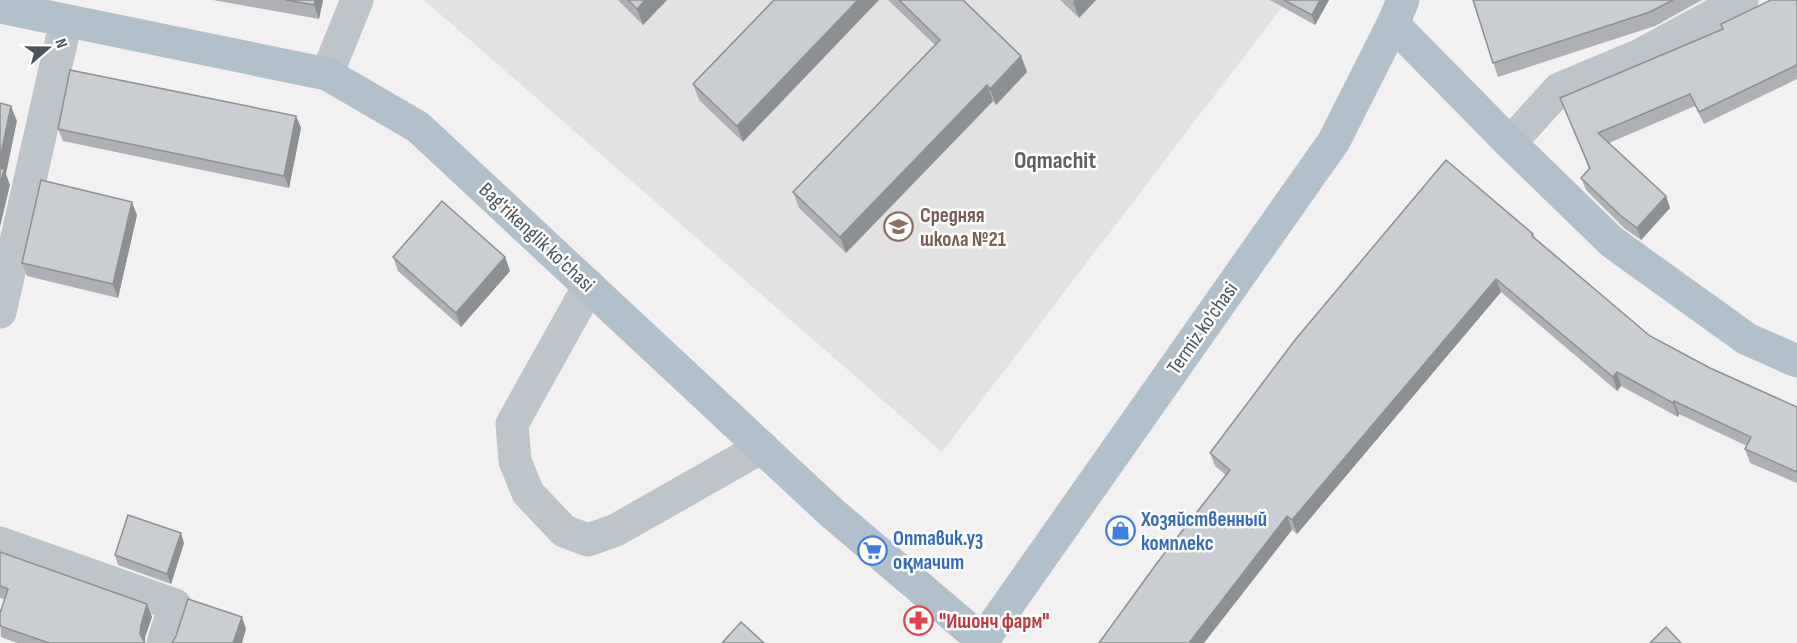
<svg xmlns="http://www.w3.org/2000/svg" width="1797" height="643" viewBox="0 0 1797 643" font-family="'Sofia Sans Condensed',sans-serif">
  <rect width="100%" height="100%" fill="#f2f0f0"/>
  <polygon fill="#e3e1e1" points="424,0 1281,0 1285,3 942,452"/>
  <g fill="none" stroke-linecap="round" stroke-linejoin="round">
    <g stroke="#bdc5cb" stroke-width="33">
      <polyline points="327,74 357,0"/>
      <polyline points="1510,143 1559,89 1638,56 1742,0"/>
      <polyline points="589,286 512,424 515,461 528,493 564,531 588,540 616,530 762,447"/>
      <polyline points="0,312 66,21"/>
      <polyline points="0,543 175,605 163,643"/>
    </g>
    <g stroke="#b2c0cc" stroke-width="33">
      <polyline points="0,7 327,74 418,127 832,513 983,641"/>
      <polyline points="1393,24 1510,143 1612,242 1747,339 1797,361"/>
      <polyline points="981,643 1334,141 1393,24 1403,0"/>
    </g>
  </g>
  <g fill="#aeb0b5">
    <polygon points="213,0 323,0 319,19"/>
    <polygon points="618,0 667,0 643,25"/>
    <polygon points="774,0 743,142 699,100 693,84"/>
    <polygon points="888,0 963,0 1021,56 1027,72 996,105 993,101 846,253 799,208 793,192 935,45"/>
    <polygon points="1060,0 1096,0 1079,18"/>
    <polygon points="1270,0 1329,0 1315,25"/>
    <polygon points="1473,0 1702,0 1655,26 1498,77"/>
    <polygon points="1797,0 1797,79 1704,124 1695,106 1609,143 1666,196 1670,208 1641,240 1624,228 1586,190 1581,178 1589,169 1560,98"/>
    <polygon points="296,116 301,128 289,188 63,141 58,129"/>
    <polygon points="137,215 118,298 27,276 22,263"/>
    <polygon points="1533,234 1535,238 1650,336 1710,368 1797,407 1797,483 1750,463 1745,449 1747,446 1679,414 1678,417 1621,386 1617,391 1501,292 1297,534 1215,466 1210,453"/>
    <polygon points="393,257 505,257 510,271 461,327 398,271"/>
    <polygon points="184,543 171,584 118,565 115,555"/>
    <polygon points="0,552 147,604 152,617 145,637 145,643 17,643 1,637 0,613 5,599 0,598"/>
  </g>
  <g fill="#8d9093">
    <polygon points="315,0 323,0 319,19 314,5"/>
    <polygon points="645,0 667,0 643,25 637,9"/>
    <polygon points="858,0 879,0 743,142 737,126"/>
    <polygon points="1075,0 1096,0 1079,18 1073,2"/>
    <polygon points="1320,0 1329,0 1315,25 1312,15"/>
    <polygon points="1021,56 1027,72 996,105 990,89"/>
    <polygon points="987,85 993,101 846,253 840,237"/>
    <polygon points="11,106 17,121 6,174 10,185 0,227 0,158"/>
    <polygon points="296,116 301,128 289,188 284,176"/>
    <polygon points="1666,196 1670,208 1641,240 1637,228"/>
    <polygon points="132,202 137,215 118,298 113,284"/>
    <polygon points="505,257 510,271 461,327 456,313"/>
    <polygon points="1496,279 1501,292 1297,534 1292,520"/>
    <polygon points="1617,372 1621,386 1617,391 1613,377"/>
    <polygon points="1674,401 1679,414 1678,417 1673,403"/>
    <polygon points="1287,516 1292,530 1204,643 1189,643"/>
    <polygon points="181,533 184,543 171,584 167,574"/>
    <polygon points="147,604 152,617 145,637 145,643 140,634 141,625"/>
    <polygon points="242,617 246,629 242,643 233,643"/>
  </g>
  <g fill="#cacdd2" stroke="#8d9093" stroke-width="1.5">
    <polygon points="286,0 315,0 314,5"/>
    <polygon points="628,0 645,0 637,9"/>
    <polygon points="774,0 858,0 737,126 693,84"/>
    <polygon points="899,0 963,0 1021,56 990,89 987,85 840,237 793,192 940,40"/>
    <polygon points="1284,0 1320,0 1312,15"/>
    <polygon points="1473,0 1673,0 1650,12 1493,63"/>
    <polygon points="1771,0 1797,0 1797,65 1699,112 1690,94 1598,133 1666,196 1637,228 1620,215 1581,178 1590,168 1560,98 1723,29 1721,24"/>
    <polygon points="70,70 296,116 284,176 58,129"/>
    <polygon points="0,103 11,106 0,158"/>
    <polygon points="1446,160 1533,234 1532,236 1650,336 1710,368 1797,407 1797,472 1745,449 1751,437 1674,401 1673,403 1617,372 1613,377 1496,279 1292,520 1287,516 1189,643 1099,643 1157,563 1230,470 1210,453 1295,340"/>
    <polygon points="0,168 4,169 0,186"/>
    <polygon points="41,180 132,202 113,284 22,263"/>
    <polygon points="442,201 505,257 456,313 393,257"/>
    <polygon points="128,515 181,533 167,574 115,555"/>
    <polygon points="0,552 147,604 141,625 140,634 145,643 49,643 0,626 0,613 8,589 0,586"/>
    <polygon points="188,599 242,617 233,643 172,643 176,636"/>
    <polygon points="741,622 764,643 722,643"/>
    <polygon points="1666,627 1681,643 1650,643"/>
  </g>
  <defs>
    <symbol id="school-ring" viewBox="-11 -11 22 22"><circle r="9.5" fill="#fff" stroke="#8d6e63" stroke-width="1.5"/><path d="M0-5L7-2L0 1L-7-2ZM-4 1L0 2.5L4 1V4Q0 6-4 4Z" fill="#8d6e63"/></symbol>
    <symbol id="shop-ring" viewBox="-11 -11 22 22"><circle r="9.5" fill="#fff" stroke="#3f7fe0" stroke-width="1.5"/><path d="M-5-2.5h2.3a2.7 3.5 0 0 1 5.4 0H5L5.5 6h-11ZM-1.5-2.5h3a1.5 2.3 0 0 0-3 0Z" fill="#3f7fe0"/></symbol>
    <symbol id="supermarket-ring" viewBox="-11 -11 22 22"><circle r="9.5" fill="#fff" stroke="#3f7fe0" stroke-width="1.5"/><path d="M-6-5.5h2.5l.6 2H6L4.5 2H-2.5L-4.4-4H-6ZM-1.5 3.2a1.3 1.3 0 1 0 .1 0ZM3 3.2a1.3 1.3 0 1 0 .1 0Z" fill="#3f7fe0"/></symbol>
    <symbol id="pharmacy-ring" viewBox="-11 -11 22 22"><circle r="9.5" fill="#fff" stroke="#e0444e" stroke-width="1.5"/><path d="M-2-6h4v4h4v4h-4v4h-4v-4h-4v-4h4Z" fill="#e0444e"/></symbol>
  </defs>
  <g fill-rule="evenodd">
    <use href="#school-ring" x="882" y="210" width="33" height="33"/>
    <use href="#shop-ring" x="1104" y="514" width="33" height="33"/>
    <use href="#supermarket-ring" x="856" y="534" width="33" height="33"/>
    <use href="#pharmacy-ring" x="902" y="604" width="33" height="33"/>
  </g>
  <g text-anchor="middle" stroke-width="5" stroke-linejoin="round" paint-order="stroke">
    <g font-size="21" font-weight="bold" fill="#785e54" stroke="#fff" text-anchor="start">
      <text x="920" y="222">Средняя<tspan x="920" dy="24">школа №21</tspan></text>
    </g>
    <g font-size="21" fill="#49545c" stroke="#fff">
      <text transform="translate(537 237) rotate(43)" y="7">Bag'rikenglik ko'chasi</text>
      <text transform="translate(1202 328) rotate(-55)" y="7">Termiz ko'chasi</text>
    </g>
    <g font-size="21" font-weight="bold" fill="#366cbe" stroke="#fff" text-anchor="start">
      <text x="1141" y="526">Хозяйственный<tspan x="1141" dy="24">комплекс</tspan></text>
      <text x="893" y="545">Оптавик.уз<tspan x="893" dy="24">оқмачит</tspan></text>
    </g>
    <g font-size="21" font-weight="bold" fill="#be3a42" stroke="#fff" text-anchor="start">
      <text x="939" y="628">"Ишонч фарм"</text>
    </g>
    <g font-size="24" font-weight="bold" fill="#5d6164" stroke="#fff">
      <text x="1055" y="168">Oqmachit</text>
    </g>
  </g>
  <g transform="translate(48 48) rotate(70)" stroke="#ffffff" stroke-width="4.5" paint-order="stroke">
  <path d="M0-4.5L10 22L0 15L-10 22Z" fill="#49545c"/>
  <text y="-9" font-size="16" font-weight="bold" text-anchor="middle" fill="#49545c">N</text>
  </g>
</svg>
